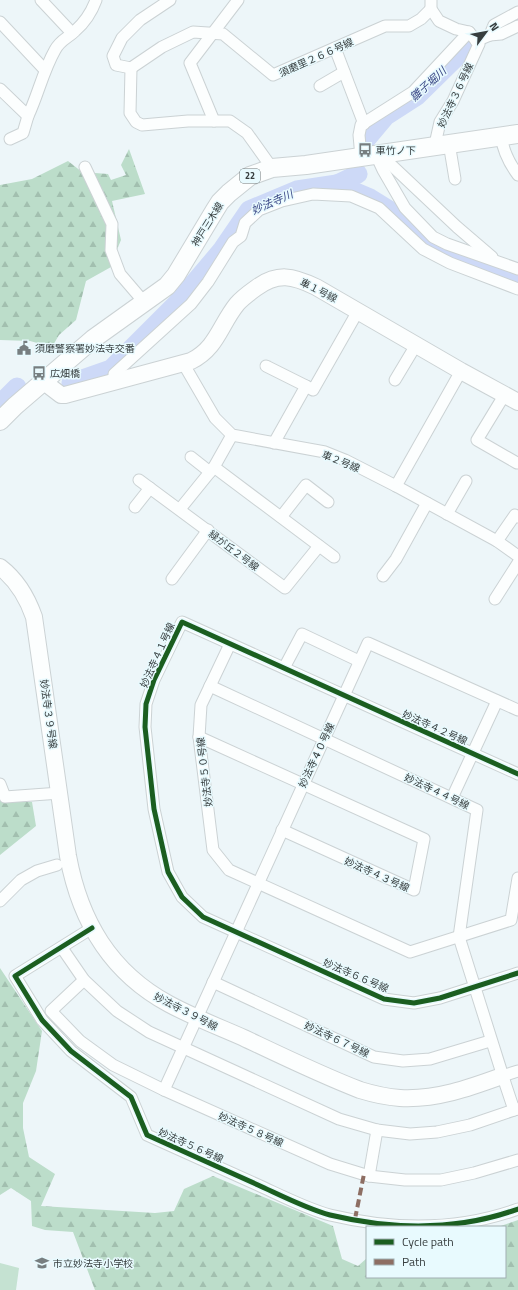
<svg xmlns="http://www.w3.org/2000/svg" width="518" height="1290" viewBox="0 0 518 1290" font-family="'Titillium Web','Noto Sans JP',sans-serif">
  <defs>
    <pattern id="forest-firs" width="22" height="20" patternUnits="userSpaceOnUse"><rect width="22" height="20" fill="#bcddca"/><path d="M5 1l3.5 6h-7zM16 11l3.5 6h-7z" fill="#a2bfaf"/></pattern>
  </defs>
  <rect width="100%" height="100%" fill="#edf6f9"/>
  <g fill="url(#forest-firs)">
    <polygon points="129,149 145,194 112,201 121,240 116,252 120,262 86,281 76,320 59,335 52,347 30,341 0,340 0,185 32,179 68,161 82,172 108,174 111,180 126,175 121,165"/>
    <polygon points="0,798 2,802 32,802 36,826 0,855"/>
    <polygon points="0,968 42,1031 36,1071 23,1103 23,1128 29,1157 55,1174 41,1206 155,1213 174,1211 184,1189 213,1176 333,1226 342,1259 358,1266 367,1258 367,1277 505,1277 505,1227 498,1227 518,1220 518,1290 95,1290 73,1232 45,1230 32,1226 31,1201 11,1188 0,1195"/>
  </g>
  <polygon fill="#c5e2d2" points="0,1263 19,1268 16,1290 0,1290"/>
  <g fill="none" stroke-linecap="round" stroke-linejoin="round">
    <g stroke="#cdd9f7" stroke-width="19">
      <polyline points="498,30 518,20"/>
      <polyline points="365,141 386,116 417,96 472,42"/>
      <polyline points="337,184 358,174"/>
      <polyline points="71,383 111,369 177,303 221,251 249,210 297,190 337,184 370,198 391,211 428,246 455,258 518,282"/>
      <polyline points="0,404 17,387"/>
    </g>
    <defs>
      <g id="street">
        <polyline points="41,0 72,33"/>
        <polyline points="170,0 140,20 122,38 113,56 116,65 131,68 162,47 193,32 223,34 273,75 385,26 409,26 421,19 431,9"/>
        <polyline points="431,0 431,9 439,21 456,29 469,32 479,44 453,101 440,122 436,140 437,145"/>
        <polyline points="0,22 45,70"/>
        <polyline points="490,35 501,34 518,26"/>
        <polyline points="476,41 490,35 494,25 518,12"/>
        <polyline points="335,48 364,124"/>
        <polyline points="131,68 130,113 136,122 142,125 188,121 230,121 247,133 272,168"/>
        <polyline points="320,86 344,72"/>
        <path d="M0,89l28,27c10,-21 15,-45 27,-66 5,-10 13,-12 20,-19 9,-8 17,-20 21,-31"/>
        <polyline points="214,121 190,63 238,0"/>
        <path d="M501,136c2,14 8,27 17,39"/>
        <polyline points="10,139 23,133 28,116"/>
        <polyline points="449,143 455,179"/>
        <polyline points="382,154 387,161 457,227 492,257"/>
        <polyline points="376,155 383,170 405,208 433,237 447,244 518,269"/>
        <polyline points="361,157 359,135 361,125 413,92 469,32"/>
        <polyline points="85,167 112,224 111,250 120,274 144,302"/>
        <polyline points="183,363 215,418 232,435 325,452 345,460 396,486 497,541 518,556"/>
        <polyline points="266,366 306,386"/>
        <polyline points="395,380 416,345"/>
        <polyline points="115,381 114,374 191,304 208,282 233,242 241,236 245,223 259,210 282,201 313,194 351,196 379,208 423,249 450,263 518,289"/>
        <polyline points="505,394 477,440 517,463"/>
        <polyline points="274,443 306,386 313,390 358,311"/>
        <polyline points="191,457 210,472"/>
        <polyline points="214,467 334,557"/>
        <polyline points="139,480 285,588 319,546"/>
        <polyline points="396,486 461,371"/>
        <polyline points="135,507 150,488"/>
        <polyline points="180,509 214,467 232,435"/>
        <polyline points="447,514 466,481"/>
        <polyline points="281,517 306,485 328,502"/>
        <polyline points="497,541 515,515 518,517"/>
        <polyline points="383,576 396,559 427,503"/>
        <polyline points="172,579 208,530"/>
        <polyline points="495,599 518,563"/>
        <polyline points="230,644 201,705 199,737 213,850 229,870 410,952 511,920 518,878"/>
        <polyline points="284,668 302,634 359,661"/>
        <polyline points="210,686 477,810 459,937 506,1086 514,1110 518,1109"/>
        <polyline points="199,737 424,839 414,890 282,830"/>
        <polyline points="518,774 182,622 154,680 146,704 145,727 154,809 168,872 182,897 203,917 384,999 414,1003 440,998 518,973"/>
        <polyline points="0,784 5,797 60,793"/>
        <polyline points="452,798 497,701"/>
        <polyline points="0,901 21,880 37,871 57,865"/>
        <path d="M92,928l-77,48 27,44 29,31 60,46 16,38c37,17 74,33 111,50 22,10 49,24 72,30 63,15 127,16 188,-6"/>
        <polyline points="62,948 84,980 117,1011 149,1032 339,1119 377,1130 410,1134 437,1132 470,1125 514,1110"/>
        <polyline points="84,980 51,1011 80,1041 113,1065 164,1090 330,1164 369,1176 405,1180 441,1180 474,1173 518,1160"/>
        <polyline points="213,982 374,1057 403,1061 430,1059 490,1041"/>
        <polyline points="502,1076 518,1071"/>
        <polyline points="164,1090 368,643 518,710"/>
        <polyline points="369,1176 377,1130"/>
      </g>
      <g id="secondary">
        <path d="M44,382l17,13h4l126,-34c26,-13 29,-36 46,-57 5,-6 12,-11 19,-16 22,-16 37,-12 60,-1l145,84 57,31"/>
        <path d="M0,567c17,13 27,30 34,50l34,239c12,65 42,116 101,148 24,13 50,23 75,34 38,18 77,37 116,52 13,4 26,7 40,8 36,2 69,-10 102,-22"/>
      </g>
      <polyline id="primary" points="0,421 15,406 93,339 167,286 176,275 215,210 220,202 229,193 250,176 272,168 306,165 518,134"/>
    </defs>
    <use href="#street" stroke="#cbd2d4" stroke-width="13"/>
    <use href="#secondary" stroke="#cbd2d4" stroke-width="18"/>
    <use href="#primary" stroke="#cbd2d4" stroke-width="20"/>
    <use href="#street" stroke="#fcfefe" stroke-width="11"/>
    <use href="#secondary" stroke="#fcfefe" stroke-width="16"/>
    <use href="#primary" stroke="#fcfefe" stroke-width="18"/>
    <polyline stroke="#8d6e63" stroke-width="4" stroke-dasharray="8 4" stroke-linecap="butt" points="355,1219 364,1174"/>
    <defs>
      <g id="cycleway">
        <polyline points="518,774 182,622 154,680 146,704 145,727 154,809 168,872 182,897 203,917 384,999 414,1003 440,998 518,973"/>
        <path d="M92,928l-77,48 27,44 29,31 60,46 16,38c37,17 74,33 111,50 22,10 49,24 72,30 63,15 127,16 188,-6"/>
      </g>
    </defs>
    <use href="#cycleway" stroke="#e8fafe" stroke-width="8"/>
    <use href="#cycleway" stroke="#1b5e20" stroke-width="5"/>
  </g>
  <defs>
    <symbol id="bus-bare" viewBox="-9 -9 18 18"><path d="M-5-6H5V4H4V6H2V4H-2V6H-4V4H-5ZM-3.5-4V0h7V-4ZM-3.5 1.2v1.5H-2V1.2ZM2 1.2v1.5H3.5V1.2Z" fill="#777e80" stroke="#e8fafe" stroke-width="2.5" paint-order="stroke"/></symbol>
    <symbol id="civic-bare" viewBox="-9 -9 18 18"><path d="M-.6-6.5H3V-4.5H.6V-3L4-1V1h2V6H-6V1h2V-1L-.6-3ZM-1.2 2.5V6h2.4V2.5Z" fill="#777e80" stroke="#e8fafe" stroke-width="2.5" paint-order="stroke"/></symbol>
    <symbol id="school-bare" viewBox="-9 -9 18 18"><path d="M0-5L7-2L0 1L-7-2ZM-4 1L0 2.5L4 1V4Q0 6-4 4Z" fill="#777e80" stroke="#e8fafe" stroke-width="2.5" paint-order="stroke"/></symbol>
  </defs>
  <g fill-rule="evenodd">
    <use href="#bus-bare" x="355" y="140" width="20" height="20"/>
    <use href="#civic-bare" x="14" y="338" width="20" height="20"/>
    <use href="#bus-bare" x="29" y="363" width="20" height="20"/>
    <use href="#school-bare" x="32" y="1253" width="20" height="20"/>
  </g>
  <g text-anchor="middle" stroke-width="3" stroke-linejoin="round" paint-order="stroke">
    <rect fill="#e8fafe" stroke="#6c7678" stroke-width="1" x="240" y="169" width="20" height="14" rx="3"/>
    <g font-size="9" font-weight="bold" fill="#373e3f">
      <text x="250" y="179">22</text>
    </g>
    <g font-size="10" fill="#373e3f" stroke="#e8fafe">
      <text transform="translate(316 57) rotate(-24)" y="4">須磨里２６６号線</text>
      <text transform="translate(455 95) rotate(-65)" y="4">妙法寺３６号線</text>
      <text transform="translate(207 224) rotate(-58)" y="4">神戸三木線</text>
      <text transform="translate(319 290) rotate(27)" y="4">車１号線</text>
      <text transform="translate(341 461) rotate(22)" y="4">車２号線</text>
      <text transform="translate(234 550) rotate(37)" y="4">緑が丘２号線</text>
      <text transform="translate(157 655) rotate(-66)" y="4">妙法寺４１号線</text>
      <text transform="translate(49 714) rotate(82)" y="4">妙法寺３９号線</text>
      <text transform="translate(435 727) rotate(24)" y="4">妙法寺４２号線</text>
      <text transform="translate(316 755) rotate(-65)" y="4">妙法寺４０号線</text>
      <text transform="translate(204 772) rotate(-97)" y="4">妙法寺５０号線</text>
      <text transform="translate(437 791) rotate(25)" y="4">妙法寺４４号線</text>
      <text transform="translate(377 874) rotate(24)" y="4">妙法寺４３号線</text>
      <text transform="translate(356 975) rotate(23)" y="4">妙法寺６６号線</text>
      <text transform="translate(186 1011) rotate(27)" y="4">妙法寺３９号線</text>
      <text transform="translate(337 1039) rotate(25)" y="4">妙法寺６７号線</text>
      <text transform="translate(251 1129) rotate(24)" y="4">妙法寺５８号線</text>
      <text transform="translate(191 1145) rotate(24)" y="4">妙法寺５６号線</text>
    </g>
    <g font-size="10" fill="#373e3f" stroke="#e8fafe" text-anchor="start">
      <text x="376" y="154">車竹ノ下</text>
      <text x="35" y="352">須磨警察署妙法寺交番</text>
      <text x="50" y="377">広畑橋</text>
      <text x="53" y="1267">市立妙法寺小学校</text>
    </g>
    <g font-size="11" font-style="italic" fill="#394685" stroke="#e8fafe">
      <text transform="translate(428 84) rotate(-42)" y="4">雛子堀川</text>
      <text transform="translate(272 202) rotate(-24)" y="4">妙法寺川</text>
    </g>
  </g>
  <rect x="366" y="1226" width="140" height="52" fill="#e8fafe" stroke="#a1afb2"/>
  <rect x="374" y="1239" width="20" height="6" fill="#1b5e20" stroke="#a1afb2"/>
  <text x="402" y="1246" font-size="12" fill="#373e3f">Cycle path</text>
  <rect x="374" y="1259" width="20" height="6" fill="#8d6e63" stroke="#a1afb2"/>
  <text x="402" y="1266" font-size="12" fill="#373e3f">Path</text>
  <g transform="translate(486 32) rotate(58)" stroke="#e8fafe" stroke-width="3" paint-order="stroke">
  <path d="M0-3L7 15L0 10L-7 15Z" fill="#373e3f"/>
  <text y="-6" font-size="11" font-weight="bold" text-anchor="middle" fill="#373e3f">N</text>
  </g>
</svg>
